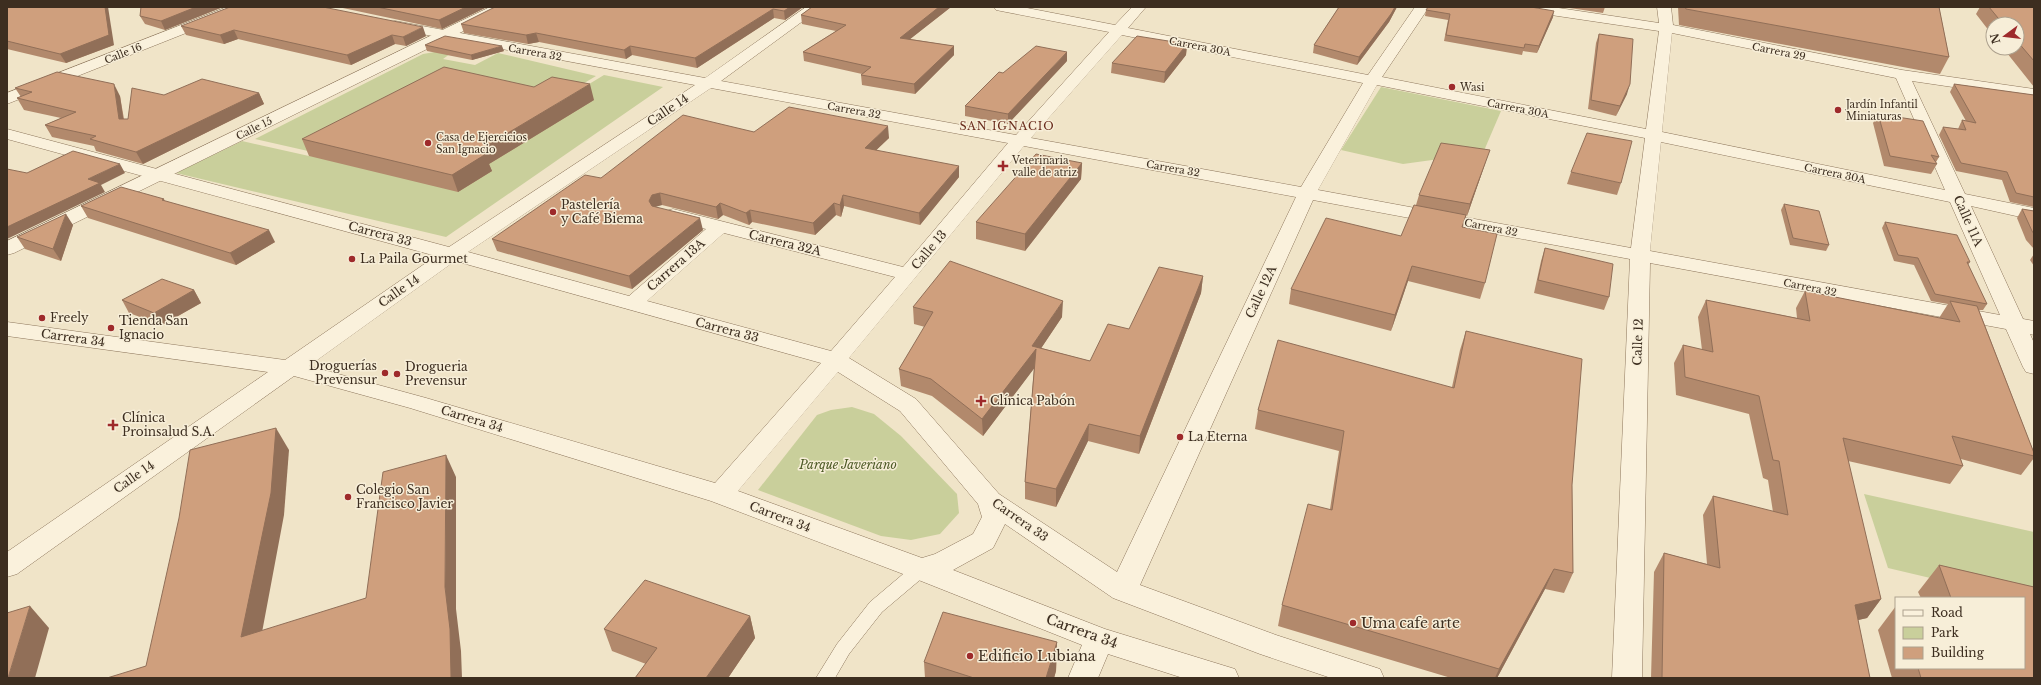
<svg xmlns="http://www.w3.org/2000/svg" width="2041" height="685" viewBox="0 0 2041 685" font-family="'Libre Baskerville',serif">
  <rect width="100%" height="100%" fill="#f0e4c8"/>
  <g fill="#c9cf9b">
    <polygon points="458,48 443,59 475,65 498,53 596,76 571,91 308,151 255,139 423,54"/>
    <polygon points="604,75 663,87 446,237 176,173 242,141 309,156 482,168 571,95"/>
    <polygon points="1381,87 1501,111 1483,153 1403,164 1341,150"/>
    <polygon points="852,407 874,414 901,436 957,494 959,513 940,534 911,540 881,536 758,490 817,415 831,410"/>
    <polygon points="1864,494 2034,532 2034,602 2024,598 2015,598 1888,568"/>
  </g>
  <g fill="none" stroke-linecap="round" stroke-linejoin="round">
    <defs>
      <polygon id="service" points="921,563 927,564 929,569 927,574 882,612 849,654 835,678 816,678 837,644 870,602 915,564"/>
      <path id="minor" d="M806,7h16l-101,74 295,54 93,-103 -108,-21 -5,-1 -2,-3h28l93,18 17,-18h14l-18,21 240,47 47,-68h14l-47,70 264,52 13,-98 -135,-20 -5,-1 -2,-3h35l107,16 -2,-16h14l2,18 229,45 132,19v10l-122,-18 53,113 69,14v12l-63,-14 52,113 11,2v14l-4,-1 4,9v31l-8,-2 -3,-5 -17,-38 -356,-66 -8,415h-30l18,-419 -317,-59 -173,385 136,50 104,34 4,9h-53l-71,-24 -147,-56 -108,-74 -12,24 -40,22 152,59 130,40 4,9h-56l-75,-24 -10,24h-30l14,-33 -171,-68 -200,-76 -301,-93 -116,-32 -277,198 -10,3v-25l261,-180 -261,-36v-14l278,38 151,-104 -429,-117v-10l442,118 246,-162 -300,-56 -5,-1 -2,-3 2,-3 5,-1 310,57zM1672,33l224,45 49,112 -283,-58zM1122,35l241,48 -62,104 -270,-49zM1377,85l268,53 -14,110 -313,-58zM711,88l297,55 -105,124 -230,-58 -7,2 -2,4 2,4 40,10 -77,67 -161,-44zM1661,142l289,60 50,113 -350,-64zM1024,146l272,51 -179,375 -118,-78 -83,-95 -67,-41zM724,233l171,44 -64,74 -184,-50zM455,261l366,102 -106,120 -289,-85 -117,-32zM838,372l62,39 78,93 4,13 -9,17 -38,20 -13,4 -184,-67z"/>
      <g id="tertiary">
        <polygon points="227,7 246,7 244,10 7,104 7,93"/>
        <polygon points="490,7 508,7 506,10 14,253 7,255 7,241"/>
      </g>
    </defs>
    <use href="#service" stroke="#8d765c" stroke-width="1"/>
    <use href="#minor" stroke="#8d765c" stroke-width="1"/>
    <use href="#tertiary" stroke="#8d765c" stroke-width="1"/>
    <use href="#service" fill="#faf1dc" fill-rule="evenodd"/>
    <use href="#minor" fill="#faf1dc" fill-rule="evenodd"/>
    <use href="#tertiary" fill="#faf1dc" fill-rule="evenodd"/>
  </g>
  <g fill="#b2896c">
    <polygon points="7,7 114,45 66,63 7,49"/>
    <polygon points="141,7 223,7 165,30 145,24 140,16"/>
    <polygon points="338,7 487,7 442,29"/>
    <polygon points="803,7 785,20 774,18 697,68 632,55 626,59 539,42 528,44 464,33 461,24"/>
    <polygon points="812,7 951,7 910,39 954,46 954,55 915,94 862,85 861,75 862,74 804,61 803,52 836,31 802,24 801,15"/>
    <polygon points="1339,7 1397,7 1389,22 1357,65 1313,53 1314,45"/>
    <polygon points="1563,7 1605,7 1603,13"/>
    <polygon points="1678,7 1939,7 1949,57 1940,74 1679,25"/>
    <polygon points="1980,7 2034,7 2034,87 2003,48 2017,48 2017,24 1993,24 1993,36 1976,14"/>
    <polygon points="1426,10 1553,17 1537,53 1523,51 1522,55 1444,41 1448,20 1425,16"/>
    <polygon points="181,26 426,36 406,46 395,44 351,65 238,39 224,44 186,35"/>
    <polygon points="1599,34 1627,94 1616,116 1588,109 1596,43"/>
    <polygon points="1187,44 1186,55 1164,83 1111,73 1112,63"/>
    <polygon points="425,45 504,51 472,60 427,51"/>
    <polygon points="1067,61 1008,124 965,116 965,106"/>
    <polygon points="1954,84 2034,95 2034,207 2010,202 2002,180 1956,171 1939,135 1943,127 1958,129 1962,120 1966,121 1950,92"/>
    <polygon points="15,88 120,96 124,119 128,119 164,95 259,93 264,104 143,164 96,151 94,146 52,137 45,125 61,118 24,110 17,98 21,97"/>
    <polygon points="594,100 489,164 492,171 458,192 309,156 302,139"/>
    <polygon points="1878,114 1939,157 1936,162 1937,164 1931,174 1884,166 1873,123"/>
    <polygon points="754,132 889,138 876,150 959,177 920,225 844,206 841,217 836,215 815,235 752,222 749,225 723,215 718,219 662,205 655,206 703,230 632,289 497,251 492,239 601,178"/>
    <polygon points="1486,161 1467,216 1466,215 1463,227 1485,283 1480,299 1408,281 1391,331 1289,304 1291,289 1401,236 1416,205 1419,195"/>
    <polygon points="1082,163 1081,179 1025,251 976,239 976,222"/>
    <polygon points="1571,172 1621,183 1617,195 1567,184"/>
    <polygon points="164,199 165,201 275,242 236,265 88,218 81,206"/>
    <polygon points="1784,204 1829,245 1826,251 1790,245 1781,210"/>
    <polygon points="2022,209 2034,211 2034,249 2026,240 2017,218"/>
    <polygon points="1885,222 1970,262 1968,265 1987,304 1983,310 1979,310 2034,453 2034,458 2021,475 1961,459 1963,466 1950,484 1848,461 1881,599 1867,618 1858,620 1870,678 1651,678 1654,572 1664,553 1707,564 1703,515 1713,496 1773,512 1768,480 1763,478 1749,414 1676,395 1674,363 1683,345 1702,350 1698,317 1706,300 1797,318 1796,308 1805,291 1939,318 1948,304 1931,301 1914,265 1894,261 1882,228"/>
    <polygon points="73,225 61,261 25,249 17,237"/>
    <polygon points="1545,248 1609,297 1604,310 1534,293 1541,261"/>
    <polygon points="2034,254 2034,266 2030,260"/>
    <polygon points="1203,276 1201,293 1139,454 1088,441 1056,507 1025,499 1025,482 1034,368 983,436 932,396 901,386 899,369 925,327 914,324 913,307 1062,317 1041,348 1090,361 1129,329"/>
    <polygon points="194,290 201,303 162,325 129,313 122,300"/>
    <polygon points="1466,331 1572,485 1573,573 1564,593 1545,589 1497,678 1451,678 1278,626 1282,605 1330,509 1339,451 1255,429 1258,410 1452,387 1460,350"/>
    <polygon points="1939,565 2034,587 2034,678 1892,678 1878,630 1896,606 1896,668 2024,668 2024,598 1921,598 1918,592"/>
    <polygon points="750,616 755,638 728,678 635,678 646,664 612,651 604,629"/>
    <polygon points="1057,642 1056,671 1054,678 925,678 924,662"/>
  </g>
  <g fill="#916f58">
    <polygon points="105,7 108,7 114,45 66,63 60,54"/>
    <polygon points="196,7 223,7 165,30 161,21"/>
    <polygon points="466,7 487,7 442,29 439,20"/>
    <polygon points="790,7 803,7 785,20 784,11"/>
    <polygon points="939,7 951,7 900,47 900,38"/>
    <polygon points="1395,7 1397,7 1389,22 1357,65 1359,57"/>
    <polygon points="773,9 774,18 697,68 695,58"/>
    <polygon points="1554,11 1553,17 1537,53 1539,46"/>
    <polygon points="423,27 426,36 406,46 403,37"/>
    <polygon points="234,30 238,39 224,44 220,35"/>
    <polygon points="536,33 539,42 528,44 526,35"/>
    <polygon points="392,35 395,44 351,65 347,55"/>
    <polygon points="1187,44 1186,55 1164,83 1165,72"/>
    <polygon points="502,46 504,51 472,60 471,55"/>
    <polygon points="630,46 632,55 626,59 624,50"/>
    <polygon points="954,46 954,55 915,94 914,84"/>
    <polygon points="1067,52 1067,61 1008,124 1008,114"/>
    <polygon points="114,84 120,96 125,131 119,119"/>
    <polygon points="590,84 594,100 489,164 492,171 458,192 452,175 476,152"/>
    <polygon points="1630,84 1627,94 1616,116 1620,106"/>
    <polygon points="259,93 264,104 143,164 136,152"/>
    <polygon points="888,126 889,138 866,160 865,148"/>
    <polygon points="1490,150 1486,161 1467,216 1470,204"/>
    <polygon points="1082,163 1081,179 1025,251 1025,234"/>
    <polygon points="120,164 125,173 101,185 105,192 7,239 7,227 88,179"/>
    <polygon points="959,166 959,177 920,225 919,213"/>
    <polygon points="660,193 662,205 655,207 652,213 649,201 652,195"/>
    <polygon points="843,195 844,206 841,217 840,205"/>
    <polygon points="720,203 723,215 718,219 716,207"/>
    <polygon points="834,203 836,215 815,235 813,223"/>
    <polygon points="750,210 752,222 749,225 746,213"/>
    <polygon points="66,214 73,225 61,261 53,249"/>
    <polygon points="700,218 703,230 632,289 629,276"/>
    <polygon points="269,230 275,242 236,265 230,253"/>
    <polygon points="1412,266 1408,281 1391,331 1395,315"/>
    <polygon points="1203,276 1201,293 1139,454 1140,436"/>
    <polygon points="194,290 201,303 162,325 154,313"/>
    <polygon points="1063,301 1062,317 1036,356 1036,366 983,436 982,419"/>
    <polygon points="1089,424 1088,441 1056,507 1056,489"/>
    <polygon points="276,428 289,450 284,515 257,659 241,637"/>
    <polygon points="446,455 456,477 456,609 461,651 462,678 451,678 445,587"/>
    <polygon points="1554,569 1545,589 1497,678 1495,678 1499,669"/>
    <polygon points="1881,599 1867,618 1841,624 1855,605"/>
    <polygon points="30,606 49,628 35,678 8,678"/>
    <polygon points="750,616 755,638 728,678 706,678"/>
    <polygon points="1057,642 1056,671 1054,678 1046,678"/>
  </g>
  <g fill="#cf9f7d" stroke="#916f58">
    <polygon points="7,7 105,7 109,35 60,54 7,41"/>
    <polygon points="141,7 196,7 161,21 140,16"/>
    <polygon points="230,7 323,7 423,27 403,37 392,35 347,55 234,30 220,35 181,26"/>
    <polygon points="377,7 466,7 439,20"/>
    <polygon points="495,7 790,7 784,11 773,9 695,58 630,46 624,50 536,33 526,35 461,24"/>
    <polygon points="812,7 939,7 900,38 954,46 914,84 861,75 871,67 803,52 846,25 801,15"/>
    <polygon points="1339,7 1395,7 1391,14 1359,57 1314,45"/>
    <polygon points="1428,7 1531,7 1554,11 1539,46 1525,44 1524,48 1446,35 1450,14 1426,10"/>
    <polygon points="1685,7 1939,7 1949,57 1686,9"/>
    <polygon points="1989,7 2034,7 2034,61 2017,41 2017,24 2003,24"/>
    <polygon points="1599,34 1633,39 1630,84 1620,106 1591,100"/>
    <polygon points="445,36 502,46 471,55 425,45"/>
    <polygon points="1137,36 1187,44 1165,72 1112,63"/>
    <polygon points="1036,46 1067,52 1008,114 965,106 999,72 1003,73"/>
    <polygon points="444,67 534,87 552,77 590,84 476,152 486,154 452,175 302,139"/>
    <polygon points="57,72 114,84 119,119 128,119 132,88 164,95 202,79 259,93 136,152 90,139 96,136 45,125 76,112 17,98 32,92 15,88"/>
    <polygon points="1954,84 2034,95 2034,197 2016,193 2007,172 1961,163 1943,127 1966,130 1962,120 1976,123"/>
    <polygon points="789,107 888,126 865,148 959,166 919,213 843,195 840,205 834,203 813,223 750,210 746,213 720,203 716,207 660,193 652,195 649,201 652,206 700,218 629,276 492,239 585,175 601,178 683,115 754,132"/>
    <polygon points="1878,114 1923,121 1939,157 1931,155 1937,164 1890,156"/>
    <polygon points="1587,133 1632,141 1621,183 1571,172"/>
    <polygon points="1441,143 1490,150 1470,204 1419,195"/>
    <polygon points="73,151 120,164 88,179 100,183 7,227 7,169 27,173"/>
    <polygon points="1036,154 1082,163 1025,234 976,222"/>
    <polygon points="121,187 164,199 162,200 269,230 230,253 81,206"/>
    <polygon points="1784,204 1819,211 1829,245 1793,238"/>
    <polygon points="1414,205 1466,215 1462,227 1497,234 1485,283 1412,266 1395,315 1291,289 1326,218 1401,236"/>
    <polygon points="2022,209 2034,211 2034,234 2032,231"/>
    <polygon points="66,214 53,249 17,237"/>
    <polygon points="1885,222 1957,235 1970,262 1967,262 1987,304 1935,294 1918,258 1898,255"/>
    <polygon points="1545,248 1613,264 1609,297 1538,280"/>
    <polygon points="950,261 1063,301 1032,346 1090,361 1108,324 1129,329 1159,267 1203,276 1140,436 1089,424 1056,489 1025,482 1036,349 982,419 931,379 899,369 933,312 913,307"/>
    <polygon points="162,279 194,290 154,313 122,300"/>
    <polygon points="1805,291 1960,322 1950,301 1977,306 2034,453 2034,456 1952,436 1963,466 1843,438 1881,599 1855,605 1870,678 1662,678 1664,553 1720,568 1713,496 1788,515 1779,461 1773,460 1759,396 1685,377 1683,345 1713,352 1706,300 1810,321"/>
    <polygon points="1466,331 1582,359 1572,485 1573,573 1554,569 1499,669 1282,605 1308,504 1332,510 1344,431 1258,410 1278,340 1454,388"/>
    <polygon points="276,428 271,493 241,637 366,598 383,472 446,455 445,587 450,629 451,678 107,678 146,666 179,518 190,450"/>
    <polygon points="1939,565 2034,587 2034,678 1921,678 1918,668 2024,668 2024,598 1951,598"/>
    <polygon points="645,580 750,616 706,678 635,678 657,648 604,629"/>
    <polygon points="30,606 8,678 7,678 7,613"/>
    <polygon points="943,612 1057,642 1046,678 974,678 924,662"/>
  </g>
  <g fill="#9e2a2b" stroke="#f7eed8" stroke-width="1.5">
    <circle cx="1452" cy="87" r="4"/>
    <circle cx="1838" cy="110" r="4"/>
    <circle cx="428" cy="143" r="4"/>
    <path d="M1001 160h4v4h4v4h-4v4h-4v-4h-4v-4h4z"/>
    <circle cx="553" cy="212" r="4"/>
    <circle cx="352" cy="259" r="4"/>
    <circle cx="42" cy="318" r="4"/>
    <circle cx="111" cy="328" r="4"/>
    <circle cx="385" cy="373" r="4"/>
    <circle cx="397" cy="374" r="4"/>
    <path d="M979 395h4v4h4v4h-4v4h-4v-4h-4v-4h4z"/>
    <path d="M111 419h4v4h4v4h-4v4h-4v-4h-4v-4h4z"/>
    <circle cx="1180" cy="437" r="4"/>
    <circle cx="348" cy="497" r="4"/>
    <circle cx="1353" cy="623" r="4"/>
    <circle cx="970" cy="656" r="4"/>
  </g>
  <g text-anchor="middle" stroke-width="3" stroke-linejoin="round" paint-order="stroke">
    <g font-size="10" fill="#3d2e20" stroke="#f7eed8">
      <text transform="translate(1200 46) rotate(11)" y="4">Carrera 30A</text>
      <text transform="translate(1779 51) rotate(11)" y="4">Carrera 29</text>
      <text transform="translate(535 52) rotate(10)" y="4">Carrera 32</text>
      <text transform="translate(123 53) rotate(-22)" y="4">Calle 16</text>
      <text transform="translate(1518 108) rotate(11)" y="4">Carrera 30A</text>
      <text transform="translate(854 110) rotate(10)" y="4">Carrera 32</text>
      <text transform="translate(254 128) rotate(-26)" y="4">Calle 15</text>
      <text transform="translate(1173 168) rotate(10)" y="4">Carrera 32</text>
      <text transform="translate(1835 173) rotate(12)" y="4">Carrera 30A</text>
      <text transform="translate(1491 227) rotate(11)" y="4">Carrera 32</text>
      <text transform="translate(1810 287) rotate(11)" y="4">Carrera 32</text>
    </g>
    <g font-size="10" fill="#3d2e20" stroke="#f7eed8" text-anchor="start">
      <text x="1460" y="91">Wasi</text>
      <text x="1846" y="108">Jardín Infantil<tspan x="1846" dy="12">Miniaturas</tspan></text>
      <text x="436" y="141">Casa de Ejercicios<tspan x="436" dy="12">San Ignacio</tspan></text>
      <text x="1012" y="164">Veterinaria<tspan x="1012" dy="12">valle de atriz</tspan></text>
    </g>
    <g font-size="11" letter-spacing="1" fill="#6b2e1e" stroke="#f7eed8">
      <text x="1007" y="130">SAN IGNACIO</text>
    </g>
    <g font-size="12" fill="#3d2e20" stroke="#f7eed8">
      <text transform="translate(668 110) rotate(-34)" y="4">Calle 14</text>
      <text transform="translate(1968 221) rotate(66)" y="4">Calle 11A</text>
      <text transform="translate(380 234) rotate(15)" y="4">Carrera 33</text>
      <text transform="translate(785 243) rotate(14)" y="4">Carrera 32A</text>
      <text transform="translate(929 250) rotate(-50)" y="4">Calle 13</text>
      <text transform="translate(676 265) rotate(-41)" y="4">Carrera 13A</text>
      <text transform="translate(399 291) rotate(-35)" y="4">Calle 14</text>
      <text transform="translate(1261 292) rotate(-65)" y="4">Calle 12A</text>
      <text transform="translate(727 330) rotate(15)" y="4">Carrera 33</text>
      <text transform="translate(73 338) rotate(8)" y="4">Carrera 34</text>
      <text transform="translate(1638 342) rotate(-88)" y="4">Calle 12</text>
      <text transform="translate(472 419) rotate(17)" y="4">Carrera 34</text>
      <text transform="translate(134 477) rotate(-35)" y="4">Calle 14</text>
      <text transform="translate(780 517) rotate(21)" y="4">Carrera 34</text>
      <text transform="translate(1020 520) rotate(35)" y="4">Carrera 33</text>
    </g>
    <g font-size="12" fill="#3d2e20" stroke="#f7eed8" text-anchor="start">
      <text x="561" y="209">Pastelería<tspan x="561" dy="14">y Café Biema</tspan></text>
      <text x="360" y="263">La Paila Gourmet</text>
      <text x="50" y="322">Freely</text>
      <text x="119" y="325">Tienda San<tspan x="119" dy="14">Ignacio</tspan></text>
      <text x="377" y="370" text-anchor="end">Droguerías<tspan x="377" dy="14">Prevensur</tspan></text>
      <text x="405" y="371">Drogueria<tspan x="405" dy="14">Prevensur</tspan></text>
      <text x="990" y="405">Clínica Pabón</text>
      <text x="122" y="422">Clínica<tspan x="122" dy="14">Proinsalud S.A.</tspan></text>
      <text x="1188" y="441">La Eterna</text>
      <text x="356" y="494">Colegio San<tspan x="356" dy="14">Francisco Javier</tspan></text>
    </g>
    <g font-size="12" font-style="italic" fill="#4d5a26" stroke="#f7eed8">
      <text x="848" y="469">Parque Javeriano</text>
    </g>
    <g font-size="14" fill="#3d2e20" stroke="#f7eed8" text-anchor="start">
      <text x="1361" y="628">Uma cafe arte</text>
      <text x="978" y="661">Edificio Lubiana</text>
    </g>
    <g font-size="14" fill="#3d2e20" stroke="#f7eed8">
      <text transform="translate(1082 631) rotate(20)" y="5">Carrera 34</text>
    </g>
  </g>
  <rect width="2041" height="685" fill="none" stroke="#3d2e20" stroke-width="16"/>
  <rect x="1895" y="597" width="130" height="72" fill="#f7eed8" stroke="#ada18e"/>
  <rect x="1903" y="610" width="20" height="6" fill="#faf1dc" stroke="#ada18e"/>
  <text x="1931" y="617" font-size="12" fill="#3d2e20">Road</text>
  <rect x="1903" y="627" width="20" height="12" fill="#c9cf9b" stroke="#ada18e"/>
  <text x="1931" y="637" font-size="12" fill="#3d2e20">Park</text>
  <rect x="1903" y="647" width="20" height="12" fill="#cf9f7d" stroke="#ada18e"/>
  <text x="1931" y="657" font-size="12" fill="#3d2e20">Building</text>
  <g transform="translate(2005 36) rotate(255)"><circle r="19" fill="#f7eed8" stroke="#ada18e"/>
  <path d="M0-3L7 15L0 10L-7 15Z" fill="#9e2a2b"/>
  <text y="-6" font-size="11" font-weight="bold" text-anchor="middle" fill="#3d2e20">N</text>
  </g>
</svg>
